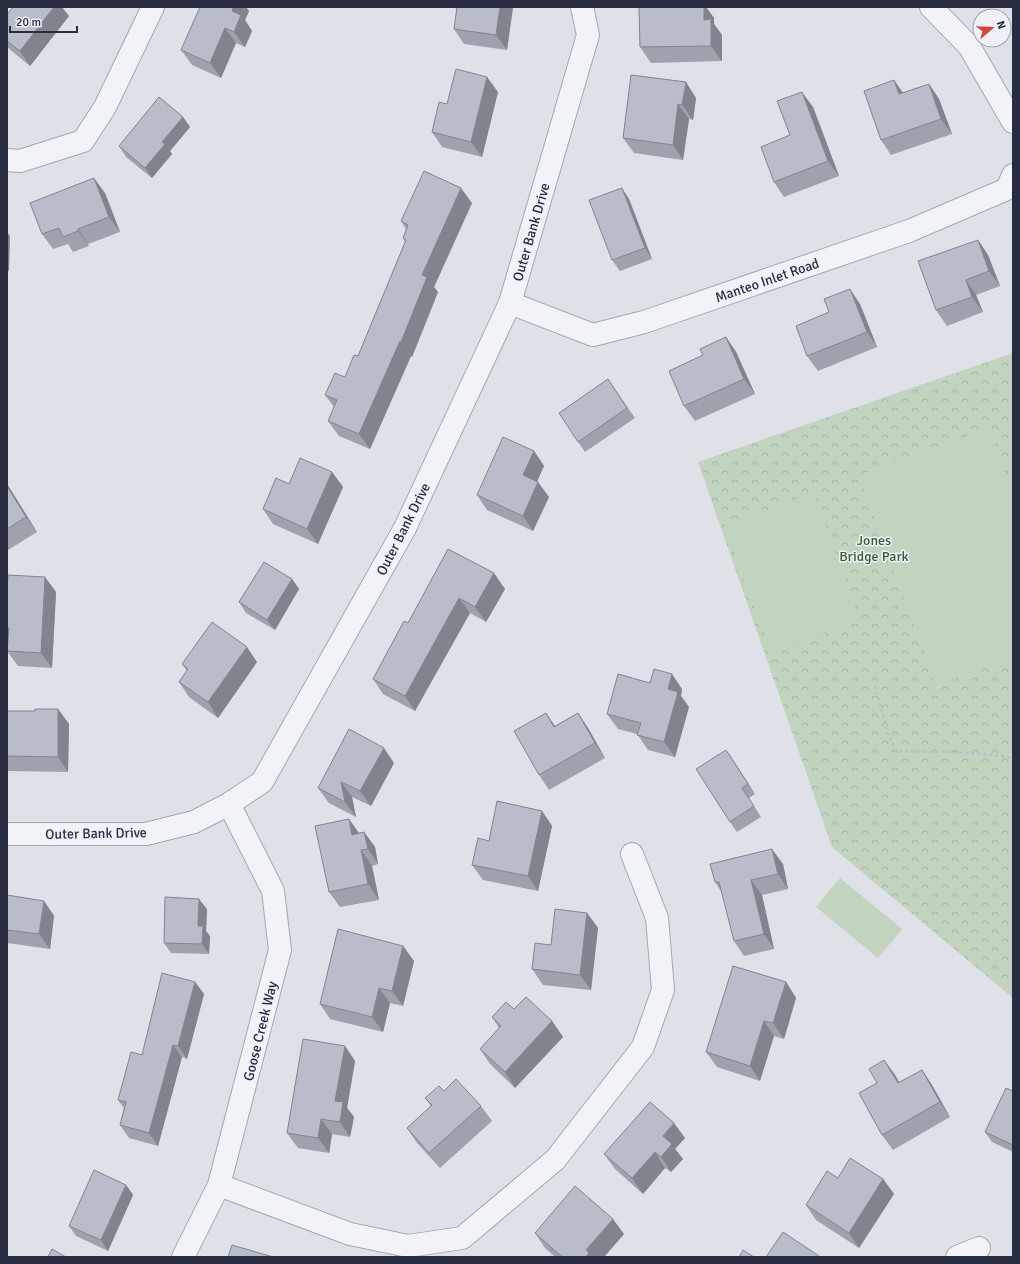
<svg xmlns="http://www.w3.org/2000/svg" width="1020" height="1264" viewBox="0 0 1020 1264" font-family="Signika,sans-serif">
  <defs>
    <pattern id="park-crowns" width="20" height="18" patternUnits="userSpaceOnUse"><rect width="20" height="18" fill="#c2d3c0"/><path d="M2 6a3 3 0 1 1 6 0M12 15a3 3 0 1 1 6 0" fill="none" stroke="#a7b5a6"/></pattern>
  </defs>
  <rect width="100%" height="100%" fill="#dfe1e9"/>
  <polygon fill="url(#park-crowns)" points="1013,353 1013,998 832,847 698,462"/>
  <g fill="#c2d3c0">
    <polygon points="989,428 1013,495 1013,657 936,685 859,475"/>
    <polygon points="814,493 860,621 771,653 725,525"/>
    <polygon points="840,878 902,929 878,958 816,907"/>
  </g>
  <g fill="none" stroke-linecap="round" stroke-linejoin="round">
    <defs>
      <g id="street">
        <polyline points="931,7 969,46 1013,122"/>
        <polyline points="7,160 20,161 83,141 105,107 153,7"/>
        <polyline points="510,303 593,335 644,322 909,231 1007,189 1013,175"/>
        <polyline points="7,834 146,834 194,822 229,804 262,782 405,528 510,303 588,35 582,7"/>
        <polyline points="219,1185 350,1234 408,1246 462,1238 555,1160 643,1047 663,990 657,918 632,854"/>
        <polyline points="183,1257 219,1185 280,950 273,891 229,804"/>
        <polyline points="957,1257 979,1248"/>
      </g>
    </defs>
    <use href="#street" stroke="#a4a7b3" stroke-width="24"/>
    <path stroke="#bdbfc8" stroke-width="2.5" stroke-dasharray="3 3" stroke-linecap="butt" d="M875,686l13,48 8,17c39,1 79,0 117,7"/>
    <use href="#street" stroke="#f2f3f7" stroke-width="22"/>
  </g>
  <g fill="#9fa2ad">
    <polygon points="457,7 513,7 507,50 464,44 454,29"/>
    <polygon points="639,7 706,7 714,18 714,24 722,35 722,61 651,63 640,47"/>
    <polygon points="249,11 245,20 252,31 245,47 236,43 221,78 192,65 181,50"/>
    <polygon points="7,12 8,13 69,16 30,66 7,47"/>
    <polygon points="631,75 696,98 693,120 689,119 683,160 634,153 623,138"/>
    <polygon points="894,80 903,93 929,84 939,99 952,134 891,155 881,140"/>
    <polygon points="498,92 482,157 442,147 432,132 447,104"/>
    <polygon points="813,107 839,176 784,197 774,182 790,135"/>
    <polygon points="183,117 190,127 170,151 172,154 152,178 126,157 119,146"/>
    <polygon points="105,193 120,232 88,244 89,246 73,252 68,244 53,249 42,234"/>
    <polygon points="629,199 652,259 620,271 612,260"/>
    <polygon points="472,203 434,287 438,292 412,357 411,356 370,449 339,436 328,421 334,407 325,395 345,377 358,356 405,242 403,238 406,229 401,221"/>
    <polygon points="978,240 988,255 1000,286 976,295 983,312 947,326 936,310"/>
    <polygon points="860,304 877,347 818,371 807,356"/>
    <polygon points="726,337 736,352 755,394 695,421 684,406 703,355"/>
    <polygon points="608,379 635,418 585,452 559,413"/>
    <polygon points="534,451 544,466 537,482 549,497 533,531 487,510 477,495"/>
    <polygon points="332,472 343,487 318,544 273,524 263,509 289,484"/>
    <polygon points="7,484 37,532 8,550 7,549"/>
    <polygon points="448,549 505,589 486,622 470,613 415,711 383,694 373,679 408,623"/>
    <polygon points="45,577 56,592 52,668 18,666 7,651 8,633 7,631 7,588"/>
    <polygon points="292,579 299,589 275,630 246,613 239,602"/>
    <polygon points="257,662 218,718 189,697 179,682 187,671 182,664"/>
    <polygon points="650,683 682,689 681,696 689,707 675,757 648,750 637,734 618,729 607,714"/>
    <polygon points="58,709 69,724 68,772 7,771 7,711 35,711"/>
    <polygon points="546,713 555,726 578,713 588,728 605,758 549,790 539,775"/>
    <polygon points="733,760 755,794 749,798 761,817 737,832 730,822"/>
    <polygon points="394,763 371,806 352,797 356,817 329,803 318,788"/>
    <polygon points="542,811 552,826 538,891 483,880 472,865 489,841"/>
    <polygon points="349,819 359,833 364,832 375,847 378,864 372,866 379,900 340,907 329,892"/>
    <polygon points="783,864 788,889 762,895 774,949 744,956 734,941 722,893 715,882"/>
    <polygon points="7,895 44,901 54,916 50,949 7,943"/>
    <polygon points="207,909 206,931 210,936 209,954 171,953 164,943"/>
    <polygon points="587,913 598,928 591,990 543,985 532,969 551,945"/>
    <polygon points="403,946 414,961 403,1006 390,1003 383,1032 330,1019 320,1004"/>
    <polygon points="195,982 204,994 187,1059 182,1057 158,1146 129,1138 120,1125 124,1108 118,1100 142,1055"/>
    <polygon points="786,982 796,998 784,1039 774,1036 760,1081 717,1067 706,1052"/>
    <polygon points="514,1009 552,1021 563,1037 515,1088 490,1064 480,1049 499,1028 492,1017"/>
    <polygon points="345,1046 355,1061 347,1108 354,1117 350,1137 332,1134 329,1153 298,1148 287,1133"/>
    <polygon points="884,1060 895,1075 899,1082 922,1070 932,1085 950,1117 893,1150 882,1135 877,1083"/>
    <polygon points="1013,1091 1013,1152 992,1142 985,1132"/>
    <polygon points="425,1098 481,1106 492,1121 440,1168 417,1143 407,1128 431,1106"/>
    <polygon points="685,1138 675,1149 683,1159 671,1172 665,1168 643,1194 615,1169 604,1154"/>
    <polygon points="838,1178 883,1179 894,1194 859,1248 816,1220 806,1205"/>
    <polygon points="126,1185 133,1195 108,1251 76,1236 69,1226"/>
    <polygon points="535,1233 624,1234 604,1257 555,1257 545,1248"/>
  </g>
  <g fill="#82848d">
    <polygon points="54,7 62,7 69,16 30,66 20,51"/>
    <polygon points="233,7 246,7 249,11 245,20 252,31 245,47 234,32 232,11"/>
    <polygon points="500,7 513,7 507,50 496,35"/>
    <polygon points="704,7 706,7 714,18 714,24 722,35 722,61 711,46 704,20"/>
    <polygon points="225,28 236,43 221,78 210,63"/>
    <polygon points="487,77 498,92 482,157 471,142"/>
    <polygon points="894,80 905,96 899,94"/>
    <polygon points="686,82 696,98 693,120 682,105"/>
    <polygon points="929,84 939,99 952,134 941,119"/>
    <polygon points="802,92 813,107 839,176 828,161"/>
    <polygon points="678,104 689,119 683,160 673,145"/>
    <polygon points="183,117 190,127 170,151 172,154 152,178 145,168 162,142"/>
    <polygon points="94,178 105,193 120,232 109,217"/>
    <polygon points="461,188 472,203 434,287 438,292 412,357 401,342 422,275"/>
    <polygon points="622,188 629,199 652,259 645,248"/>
    <polygon points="78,229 88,244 89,246 78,231"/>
    <polygon points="7,232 10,236 9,272 7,268"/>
    <polygon points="978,240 988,255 1000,286 989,271"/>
    <polygon points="966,280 976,295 983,312 972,297"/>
    <polygon points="850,289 860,304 877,347 867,332"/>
    <polygon points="726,337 736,352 755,394 744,379"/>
    <polygon points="400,341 411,356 370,449 359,434"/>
    <polygon points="534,451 544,466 533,490 523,475"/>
    <polygon points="332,472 343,487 318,544 307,529"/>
    <polygon points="538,482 549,497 533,531 523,516"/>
    <polygon points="7,484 37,532 26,517 7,486"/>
    <polygon points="494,573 505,589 486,622 475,607"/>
    <polygon points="45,577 56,592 52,668 41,653"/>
    <polygon points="292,579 299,589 275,630 267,620"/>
    <polygon points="459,598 470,613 415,711 405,696"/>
    <polygon points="247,647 257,662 218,718 208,702"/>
    <polygon points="672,674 682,689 681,696 689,707 675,757 664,742 668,689"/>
    <polygon points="58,709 69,724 68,772 58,757"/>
    <polygon points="546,713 556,728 554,727"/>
    <polygon points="578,713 588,728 605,758 595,743"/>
    <polygon points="384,748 394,763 371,806 360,791"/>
    <polygon points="726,750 733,760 755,794 748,784"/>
    <polygon points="341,782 352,797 356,817 345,802"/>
    <polygon points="542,811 552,826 538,891 528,876"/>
    <polygon points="349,819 360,835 352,835"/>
    <polygon points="364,832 375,847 378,864 368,849"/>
    <polygon points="772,849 783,864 788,889 778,874"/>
    <polygon points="361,850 372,866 379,900 368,884"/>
    <polygon points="751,880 762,895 774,949 764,934"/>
    <polygon points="199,899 207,909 206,931 210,936 209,954 202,944 198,926"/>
    <polygon points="44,901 54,916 50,949 39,934"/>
    <polygon points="587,913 598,928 591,990 580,975"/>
    <polygon points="403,946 414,961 403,1006 392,991"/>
    <polygon points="195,982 204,994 187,1059 178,1046"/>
    <polygon points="786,982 796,998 784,1039 773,1023"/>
    <polygon points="379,988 390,1003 383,1032 372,1017"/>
    <polygon points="552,1021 563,1037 515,1088 505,1072"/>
    <polygon points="764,1021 774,1036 760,1081 750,1066"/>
    <polygon points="173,1045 182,1057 158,1146 149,1133"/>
    <polygon points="345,1046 355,1061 347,1108 354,1117 350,1137 340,1122 335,1101"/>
    <polygon points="884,1060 895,1075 908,1098 898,1083"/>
    <polygon points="922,1070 932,1085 950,1117 940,1102"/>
    <polygon points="321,1119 332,1134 329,1153 318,1138"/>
    <polygon points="674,1123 685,1138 675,1149 683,1159 671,1172 661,1157 663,1136"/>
    <polygon points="655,1152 665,1168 643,1194 632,1178"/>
    <polygon points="883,1179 894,1194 859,1248 849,1233"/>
    <polygon points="126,1185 133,1195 108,1251 101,1240"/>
    <polygon points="613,1219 624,1234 604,1257 586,1257 586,1250"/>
  </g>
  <g fill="#b9bcc9" stroke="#82848d">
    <polygon points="13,7 54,7 20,51 7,41 7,12 8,13"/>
    <polygon points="200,7 233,7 232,11 241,15 234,32 225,28 210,63 181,50"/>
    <polygon points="457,7 500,7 496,35 454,29"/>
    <polygon points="639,7 704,7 704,20 711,19 711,46 640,47"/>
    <polygon points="456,69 487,77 471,142 432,132 439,102 447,104"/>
    <polygon points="631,75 686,82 682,105 678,104 673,145 623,138"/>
    <polygon points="894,80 899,94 929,84 941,119 881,140 864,91"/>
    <polygon points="802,92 828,161 774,182 761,147 790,135 777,101"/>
    <polygon points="159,97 183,117 162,142 165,144 145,168 119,146"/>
    <polygon points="424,171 461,188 422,275 427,277 401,342 400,341 359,434 328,421 337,400 325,395 335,373 345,377 354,355 358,356 406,240 403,238 408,225 401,221"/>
    <polygon points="94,178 109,217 78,229 78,231 63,237 59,228 42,234 30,203"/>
    <polygon points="622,188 645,248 612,260 589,200"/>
    <polygon points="978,240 989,271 966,280 972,297 936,310 918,261"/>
    <polygon points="850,289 867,332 807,356 796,326 829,312 824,299"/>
    <polygon points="726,337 744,379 684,406 669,371 703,355 700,349"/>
    <polygon points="608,379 627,408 578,442 559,413"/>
    <polygon points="503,437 534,451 523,475 538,482 523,516 477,495"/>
    <polygon points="300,458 332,472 307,529 263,509 276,478 289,484"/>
    <polygon points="7,486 26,517 7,529"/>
    <polygon points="448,549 494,573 475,607 459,598 405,696 373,679 404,621 408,623"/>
    <polygon points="264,562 292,579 267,620 239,602"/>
    <polygon points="8,575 45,577 41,653 7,651 9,628 7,628 7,588"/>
    <polygon points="212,622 247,647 208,702 179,682 188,669 182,664"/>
    <polygon points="654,669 672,674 668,689 678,692 664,742 637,735 641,723 607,714 618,674 650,683"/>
    <polygon points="35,709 58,709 58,757 7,756 7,711 35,711"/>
    <polygon points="546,713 554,727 578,713 595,743 539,775 514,731"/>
    <polygon points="349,729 384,748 360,791 341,782 345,802 318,788"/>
    <polygon points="726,750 748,784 742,788 754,806 730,822 696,769"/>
    <polygon points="497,801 542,811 528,876 472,865 478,838 489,841"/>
    <polygon points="349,819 352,835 364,832 368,849 361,850 368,884 329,892 315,826"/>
    <polygon points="772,849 778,874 751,880 764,934 734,941 719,882 715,882 710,864"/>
    <polygon points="7,895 44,901 39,934 7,930"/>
    <polygon points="165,897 199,899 198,926 203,926 202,944 164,943"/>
    <polygon points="555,909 587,913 580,975 532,969 535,943 551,945"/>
    <polygon points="338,929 403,946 392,991 379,988 372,1017 320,1004"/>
    <polygon points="733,966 786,982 773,1023 764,1021 750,1066 706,1052"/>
    <polygon points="162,973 195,982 178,1046 173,1045 149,1133 120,1125 126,1102 118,1100 131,1052 142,1055"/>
    <polygon points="526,997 552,1021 505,1072 480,1049 501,1026 492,1017 506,1002 514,1009"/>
    <polygon points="303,1039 345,1046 335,1101 343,1102 340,1122 321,1119 318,1138 287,1133"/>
    <polygon points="884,1060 898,1083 922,1070 940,1102 882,1135 859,1093 877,1083 869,1069"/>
    <polygon points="456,1079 481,1106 429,1153 407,1128 432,1105 425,1098 439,1086 444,1091"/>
    <polygon points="1006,1088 1013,1091 1013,1145 985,1132"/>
    <polygon points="650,1102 674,1123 663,1136 672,1144 661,1157 655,1152 632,1178 604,1154"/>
    <polygon points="850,1158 883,1179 849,1233 806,1205 827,1171 838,1178"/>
    <polygon points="94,1170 126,1185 101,1240 69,1226"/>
    <polygon points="575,1186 613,1219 586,1250 589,1253 586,1257 562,1257 535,1233"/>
    <polygon points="783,1232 819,1256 819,1257 766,1257"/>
    <polygon points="232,1245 273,1257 228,1257"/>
    <polygon points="52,1249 66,1257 48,1257"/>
    <polygon points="743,1250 754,1257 739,1257"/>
  </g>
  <g text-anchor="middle" stroke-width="3" stroke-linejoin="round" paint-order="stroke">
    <g font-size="14" fill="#282c41" stroke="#eff1f6">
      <text transform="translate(531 232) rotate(-74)" y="5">Outer Bank Drive</text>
      <text transform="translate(767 280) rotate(-19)" y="5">Manteo Inlet Road</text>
      <text transform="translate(403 529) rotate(-63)" y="5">Outer Bank Drive</text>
      <text transform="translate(96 833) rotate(-1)" y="5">Outer Bank Drive</text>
      <text transform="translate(260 1031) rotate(-76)" y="5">Goose Creek Way</text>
    </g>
    <g font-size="14" fill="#355d34" stroke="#eff1f6">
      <text x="874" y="545">Jones<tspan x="874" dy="16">Bridge Park</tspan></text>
    </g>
  </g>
  <rect width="1020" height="1264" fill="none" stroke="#282c41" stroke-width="16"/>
  <g transform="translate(992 28) rotate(71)"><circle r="19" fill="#eff1f6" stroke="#9fa2ae"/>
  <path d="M0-3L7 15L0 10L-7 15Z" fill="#d24440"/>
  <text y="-6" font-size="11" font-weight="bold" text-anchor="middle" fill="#282c41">N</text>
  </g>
  <path d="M10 26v6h67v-6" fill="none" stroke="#282c41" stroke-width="2"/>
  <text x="16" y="26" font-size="12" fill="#282c41" stroke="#eff1f6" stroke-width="3" paint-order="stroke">20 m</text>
</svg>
